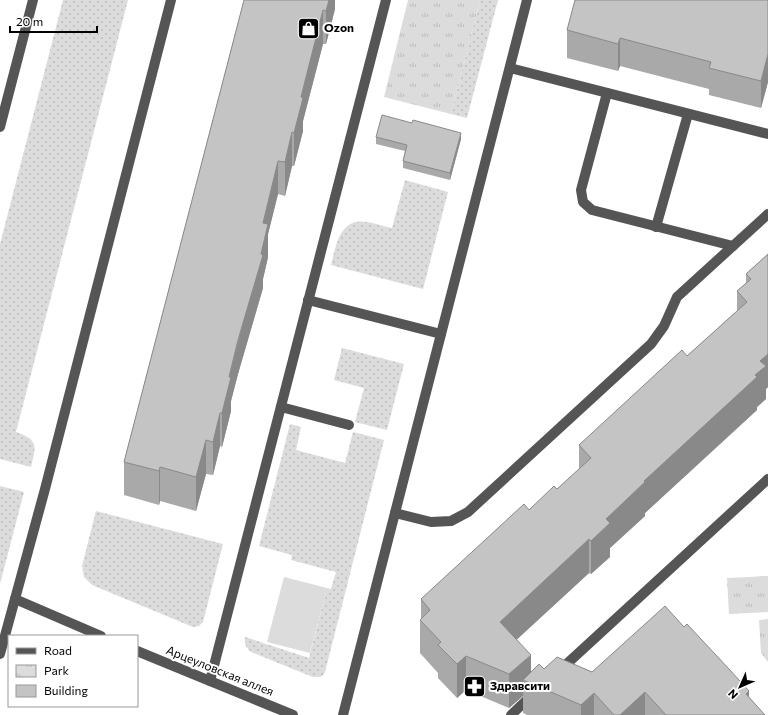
<svg xmlns="http://www.w3.org/2000/svg" width="768" height="715" viewBox="0 0 768 715" font-family="Commissioner,sans-serif">
  <defs>
    <pattern id="grass-dots" width="8" height="8" patternUnits="userSpaceOnUse"><rect width="8" height="8" fill="#dcdcdc"/><path d="M2 2h.1M6 6h.1" fill="none" stroke="#bbb" stroke-width="1.8" stroke-linecap="round"/></pattern>
    <pattern id="park-tufts" width="24" height="20" patternUnits="userSpaceOnUse"><rect width="24" height="20" fill="#dcdcdc"/><path d="M3 7l-1-3M5 7V3M7 7l1-3M15 17l-1-3M17 17v-4M19 17l1-3" fill="none" stroke="#bbb"/></pattern>
  </defs>
  <rect width="100%" height="100%" fill="#fff"/>
  <g fill="url(#grass-dots)">
    <path d="M63,0h65l-112,432c23,8 20,14 15,35l-31,-8v-215z"/>
    <polygon points="480,0 498,0 467,118 451,114"/>
    <path d="M405,180l43,12 -25,97 -92,-24c5,-20 9,-48 36,-43 9,1 17,5 25,6z"/>
    <polygon points="342,348 404,364 387,430 355,422 364,388 334,380"/>
    <path d="M290,424l11,3 -5,23 49,13 8,-31 31,8 -59,232c-3,6 -6,5 -12,5l-62,-25c-5,-5 -7,-8 -6,-15l64,21 18,-70 4,1 5,-17 -45,-12 1,-5 -33,-9z"/>
    <polygon points="0,486 24,492 0,584"/>
    <polygon points="96,511 223,544 203,622 199,626 193,627 92,585 84,577 82,566"/>
  </g>
  <g fill="url(#park-tufts)">
    <polygon points="408,0 480,0 451,114 384,97"/>
    <polygon points="768,576 768,612 729,614 727,578"/>
    <polygon points="768,619 768,662 761,653 759,620"/>
  </g>
  <polygon fill="#dcdcdc" points="284,577 327,588 310,653 267,642"/>
  <g fill="none" stroke-linecap="round" stroke-linejoin="round">
    <g stroke="#555" stroke-width="10">
      <polyline points="510,68 768,134"/>
      <polyline points="607,93 581,190 583,202 592,210 733,246"/>
      <polyline points="0,127 33,0"/>
      <polyline points="656,227 688,114"/>
      <polyline points="308,300 441,334"/>
      <polyline points="281,407 349,425"/>
      <polyline points="395,513 431,522 451,521 468,512 651,344 664,326 677,297 768,214"/>
      <polyline points="15,599 101,636"/>
      <polyline points="137,651 293,715"/>
      <polyline points="0,654 45,489 171,0"/>
      <polyline points="559,671 768,479"/>
      <polyline points="210,681 386,0"/>
      <polyline points="343,715 527,0"/>
      <polyline points="511,715 532,695"/>
    </g>
  </g>
  <g fill="#a9a9a9">
    <polygon points="244,0 335,0 335,9 326,44 323,44 303,121 303,131 294,166 292,166 285,196 278,194 268,234 268,257 263,279 263,288 238,374 231,401 231,411 222,447 220,446 213,475 206,474 196,511 160,501 159,505 124,495 124,462"/>
    <polygon points="768,0 768,82 761,108 709,95 709,89 620,66 618,71 567,58 567,30"/>
    <polygon points="376,137 461,139 450,180 403,168 403,161 405,151 376,144"/>
    <polygon points="768,254 768,387 766,389 766,399 757,407 757,410 645,513 645,516 610,548 610,557 591,574 589,573 516,640 531,673 544,669 592,672 749,697 765,715 527,715 523,713 523,696 509,708 466,690 457,698 438,678 438,673 420,653 420,620 421,619 421,599 529,510 557,489 579,470 579,445 687,356 737,311 737,291 746,283 746,274"/>
  </g>
  <g fill="#898989">
    <polygon points="329,0 335,0 335,9 326,44 326,11"/>
    <polygon points="323,10 323,44 303,121 303,131 294,166 294,133 301,97"/>
    <polygon points="620,38 620,66 618,71 618,44"/>
    <polygon points="768,54 768,82 761,108 761,81"/>
    <polygon points="292,132 292,166 285,196 285,162"/>
    <polygon points="461,133 461,139 450,180 450,173"/>
    <polygon points="278,161 278,194 268,234 268,257 263,279 263,288 238,374 231,401 231,411 222,447 222,413 229,377 261,254 263,223"/>
    <polygon points="768,354 768,387 766,389 766,399 757,407 757,410 645,513 645,516 610,548 610,557 591,574 591,541 606,519 644,481 755,375 760,361"/>
    <polygon points="220,413 220,446 213,475 213,442"/>
    <polygon points="206,440 206,474 196,511 196,477"/>
    <polygon points="160,467 160,501 159,505 159,471"/>
    <polygon points="589,539 589,573 500,655 500,622"/>
    <polygon points="531,655 531,683 523,680 523,696 509,708 509,674"/>
    <polygon points="466,656 466,690 457,698 457,664"/>
    <polygon points="749,691 749,715 746,694"/>
    <polygon points="645,692 645,715 620,715"/>
    <polygon points="594,693 594,715 581,715 581,705"/>
  </g>
  <g fill="#c4c4c4" stroke="#898989">
    <polygon points="244,0 329,0 326,11 323,10 301,97 303,98 294,133 292,132 285,162 278,161 263,223 268,224 261,254 263,255 238,340 229,377 231,377 222,413 220,413 213,442 206,440 196,477 160,467 159,471 124,462"/>
    <polygon points="575,0 768,0 768,54 761,81 709,68 711,62 620,38 618,44 567,30"/>
    <polygon points="382,115 412,123 413,120 461,133 450,173 403,161 407,145 376,137"/>
    <polygon points="768,254 768,354 760,361 766,366 755,375 757,377 644,481 645,482 606,519 610,523 591,541 589,539 500,622 531,655 509,674 466,656 457,664 438,645 441,642 420,620 430,610 421,599 524,504 529,510 554,486 557,489 591,458 579,445 682,350 687,356 747,302 737,291 751,279 746,274"/>
    <polygon points="665,606 684,627 687,624 729,669 749,691 746,694 765,715 666,715 645,692 620,715 614,715 594,693 581,705 523,680 539,664 544,669 557,657 592,672"/>
  </g>
  <defs>
    <symbol id="shop-square" viewBox="-11 -11 22 22"><rect x="-9" y="-9" width="18" height="18" rx="4" fill="#000" stroke="#fff"/><path d="M-5-2.5h2.3a2.7 3.5 0 0 1 5.4 0H5L5.5 6h-11ZM-1.5-2.5h3a1.5 2.3 0 0 0-3 0Z" fill="#fff"/></symbol>
    <symbol id="pharmacy-square" viewBox="-11 -11 22 22"><rect x="-9" y="-9" width="18" height="18" rx="4" fill="#000" stroke="#fff"/><path d="M-2-6h4v4h4v4h-4v4h-4v-4h-4v-4h4Z" fill="#fff"/></symbol>
  </defs>
  <g fill-rule="evenodd">
    <use href="#shop-square" x="296" y="16" width="25" height="25"/>
    <use href="#pharmacy-square" x="462" y="674" width="25" height="25"/>
  </g>
  <g text-anchor="middle" stroke-width="4" stroke-linejoin="round" paint-order="stroke">
    <g font-size="12" font-weight="bold" fill="#000" stroke="#fff" text-anchor="start">
      <text x="324" y="32">Ozon</text>
      <text x="490" y="690">Здравсити</text>
    </g>
    <g font-size="12" fill="#000" stroke="#fff">
      <text transform="translate(220 671) rotate(22)" y="4">Арцеуловская аллея</text>
    </g>
  </g>
  <rect x="8" y="635" width="130" height="72" fill="#ffffff" stroke="#999999"/>
  <rect x="16" y="648" width="20" height="6" fill="#555555" stroke="#999999"/>
  <text x="44" y="655" font-size="12" fill="#000000">Road</text>
  <rect x="16" y="665" width="20" height="12" fill="url(#park-tufts)" stroke="#999999"/>
  <text x="44" y="675" font-size="12" fill="#000000">Park</text>
  <rect x="16" y="685" width="20" height="12" fill="#c4c4c4" stroke="#999999"/>
  <text x="44" y="695" font-size="12" fill="#000000">Building</text>
  <g transform="translate(740 687) rotate(225)" stroke="#ffffff" stroke-width="3" paint-order="stroke">
  <path d="M0-3L7 15L0 10L-7 15Z" fill="#000000"/>
  <text y="-6" font-size="11" font-weight="bold" text-anchor="middle" fill="#000000">N</text>
  </g>
  <path d="M10 26v6h87v-6" fill="none" stroke="#000000" stroke-width="2"/>
  <text x="16" y="26" font-size="12" fill="#000000" stroke="#ffffff" stroke-width="3" paint-order="stroke">20 m</text>
</svg>
